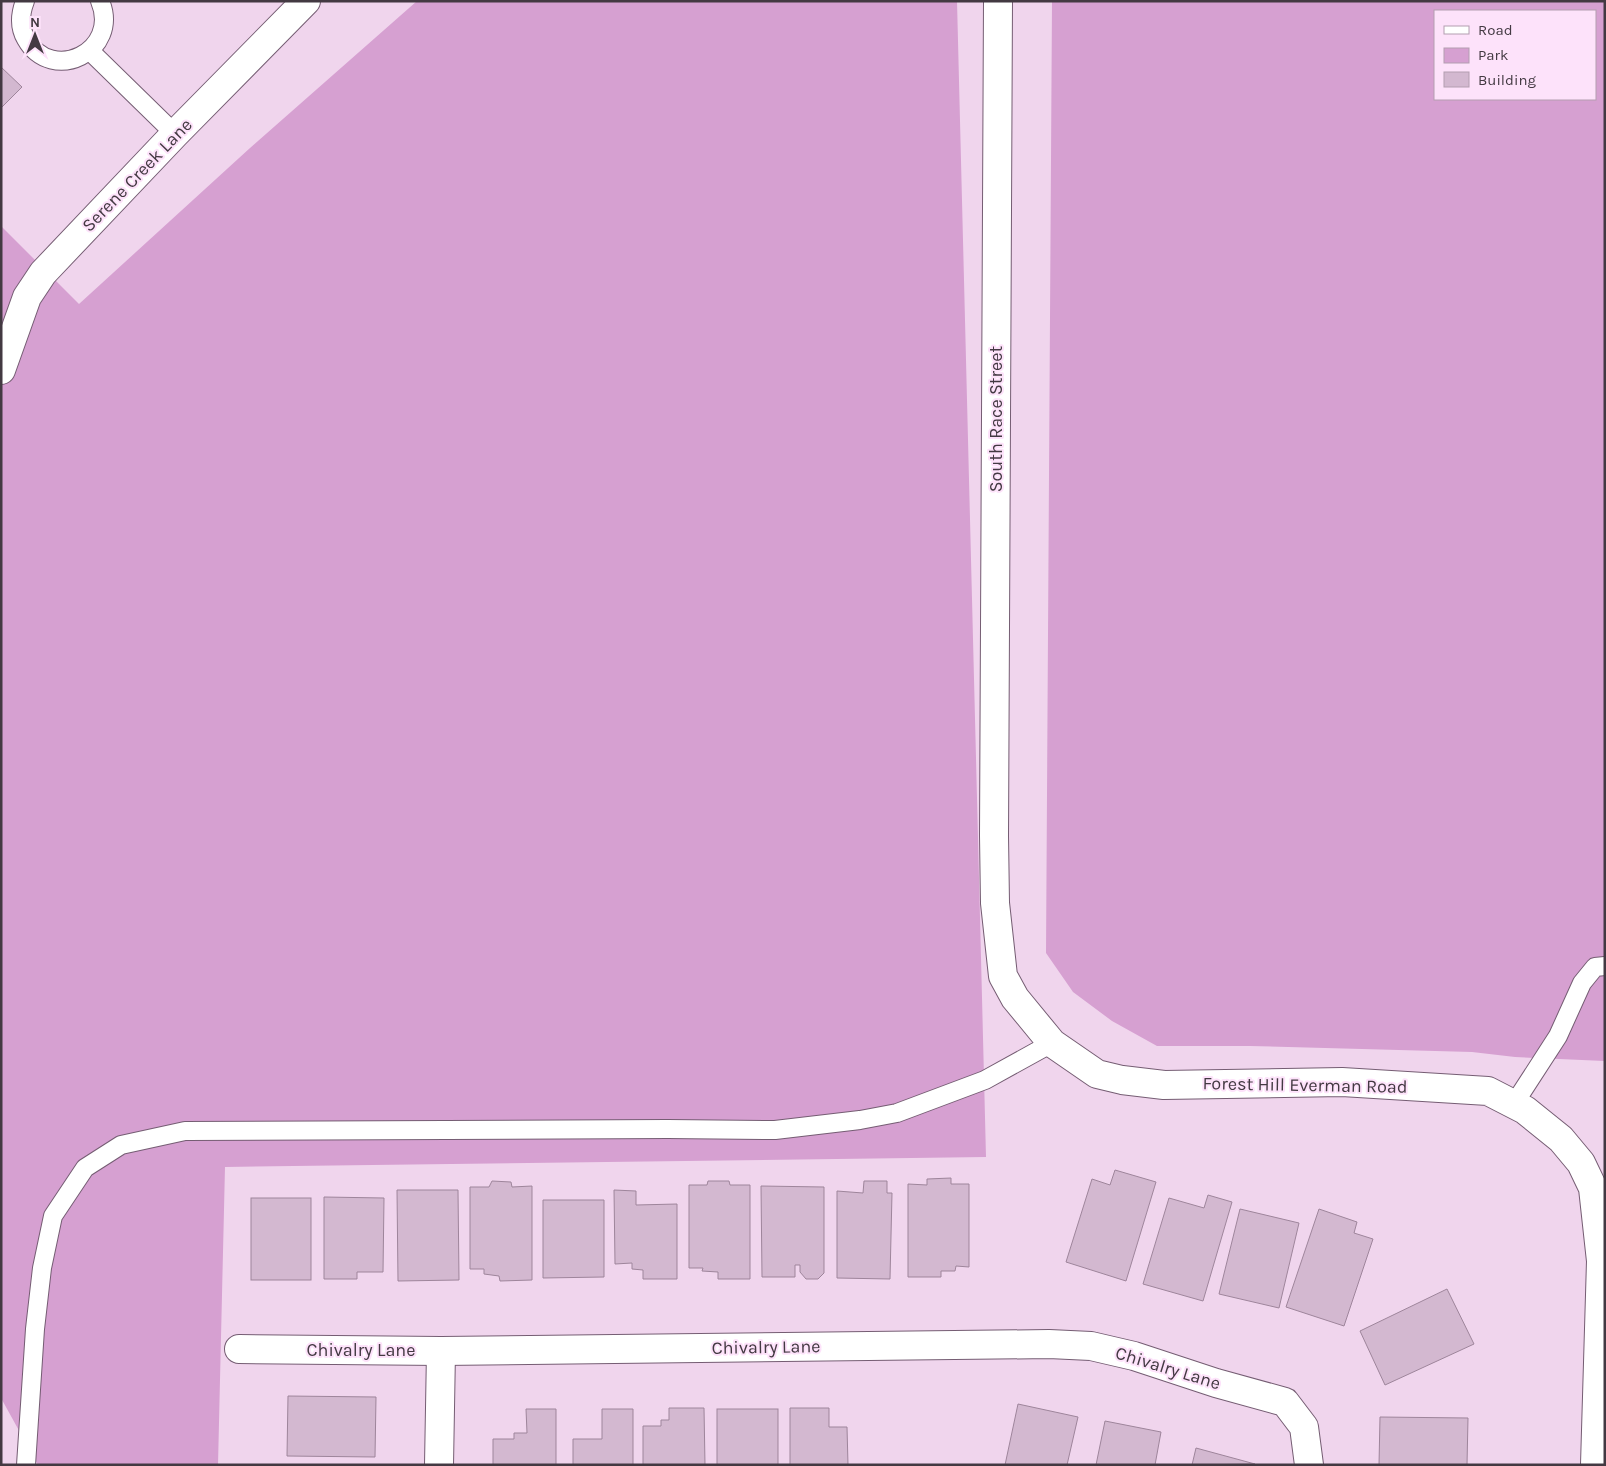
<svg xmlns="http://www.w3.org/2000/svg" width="1606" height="1466" viewBox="0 0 1606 1466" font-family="Karla,sans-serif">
  <rect width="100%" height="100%" fill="#f0d5ed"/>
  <g fill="#d6a0d1" fill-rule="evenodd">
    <polygon points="417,1 957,1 986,1157 225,1167 218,1465 38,1465 1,1398 1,226 79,304 250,148"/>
    <path d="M1052,1h553v1060l-90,-4 -43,-5 -222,-6h-93l-45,-25 -39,-29 -27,-39zM1435,11h160v88h-160z"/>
  </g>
  <g fill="#d3b8d0" stroke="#9e859b">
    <polygon points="1,67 22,87 1,108"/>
    <polygon points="1115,1170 1156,1182 1126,1281 1066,1262 1092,1179 1110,1185"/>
    <polygon points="951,1178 951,1184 969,1184 969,1267 956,1266 955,1271 941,1271 941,1277 908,1277 908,1184 927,1185 927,1179"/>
    <polygon points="492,1181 511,1182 512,1187 532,1186 532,1280 500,1281 499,1276 484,1274 484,1269 470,1269 470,1187 489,1187"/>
    <polygon points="708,1181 729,1181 730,1185 750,1185 750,1279 718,1279 718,1272 702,1271 703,1268 689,1268 689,1185 707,1185"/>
    <polygon points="864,1181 887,1181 887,1193 892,1193 890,1279 837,1278 837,1191 863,1193"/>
    <polygon points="761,1186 824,1187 824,1273 818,1279 806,1279 800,1272 800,1265 795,1265 795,1277 762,1277"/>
    <polygon points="397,1190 458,1190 459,1280 398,1281"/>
    <polygon points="614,1190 636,1191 636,1205 677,1204 677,1279 643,1279 643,1270 632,1269 632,1263 615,1264"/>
    <polygon points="1208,1195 1232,1202 1203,1301 1143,1284 1169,1198 1204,1208"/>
    <polygon points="324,1197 384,1198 383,1272 357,1272 357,1279 324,1279"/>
    <rect x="251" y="1198" width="60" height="82"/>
    <polygon points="543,1200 604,1200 604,1277 543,1278"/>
    <polygon points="1240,1209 1299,1223 1279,1308 1219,1294"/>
    <polygon points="1319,1209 1357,1222 1354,1233 1373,1239 1344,1326 1286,1307"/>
    <polygon points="1447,1289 1474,1344 1385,1385 1360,1331"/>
    <polygon points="288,1396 376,1397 375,1457 287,1456"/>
    <polygon points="1018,1404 1078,1417 1067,1465 1005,1465"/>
    <polygon points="669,1408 704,1408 705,1465 643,1465 643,1426 661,1426 661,1420 669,1420"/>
    <polygon points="790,1408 829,1408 829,1427 847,1427 848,1465 790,1465"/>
    <polygon points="526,1409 556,1409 556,1465 493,1465 493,1439 514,1439 514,1433 527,1433"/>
    <polygon points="602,1409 633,1409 633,1465 573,1465 573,1439 602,1439"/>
    <rect x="717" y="1409" width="61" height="56"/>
    <polygon points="1380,1417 1468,1418 1467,1465 1379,1465"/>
    <polygon points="1105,1421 1161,1432 1155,1465 1096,1465"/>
    <polygon points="1196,1448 1255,1464 1192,1465"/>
  </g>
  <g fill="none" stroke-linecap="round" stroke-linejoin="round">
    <defs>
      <g id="service">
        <path d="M25,1c-5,13 -6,26 1,38 26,46 95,12 74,-38"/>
        <polyline points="90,51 175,134"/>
        <polyline points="1514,1104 1558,1036 1582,983 1595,967 1605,966"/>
        <polyline points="26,1465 35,1329 42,1268 53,1216 85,1168 121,1145 185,1131 668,1129 775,1130 860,1120 897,1113 985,1080 1052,1043"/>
      </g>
      <g id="minor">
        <polyline points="1,370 27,297 43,273 175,134 306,1"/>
        <polyline points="239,1349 441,1351 1049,1344 1091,1346 1134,1356 1216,1383 1285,1402 1304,1427 1309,1465"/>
        <polyline points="439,1465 441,1351"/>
      </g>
      <polyline id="tertiary" points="998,1 994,836 995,903 1003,976 1015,998 1052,1043 1097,1074 1122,1080 1164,1085 1342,1082 1488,1091 1525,1110 1561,1139 1581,1163 1593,1188 1601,1261 1595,1465"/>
    </defs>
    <use href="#service" stroke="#755d73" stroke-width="20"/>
    <use href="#minor" stroke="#755d73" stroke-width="30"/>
    <use href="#tertiary" stroke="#755d73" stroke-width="30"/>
    <use href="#service" stroke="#fff" stroke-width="18"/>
    <use href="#minor" stroke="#fff" stroke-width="28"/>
    <use href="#tertiary" stroke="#fff" stroke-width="28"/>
  </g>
  <g text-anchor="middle" stroke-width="4" stroke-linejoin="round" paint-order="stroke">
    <g font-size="18" fill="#433942" stroke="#fde2fa">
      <text transform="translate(137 175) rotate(-46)" y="6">Serene Creek Lane</text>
      <text transform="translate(996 419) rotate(-90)" y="6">South Race Street</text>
      <text transform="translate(1305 1085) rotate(1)" y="6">Forest Hill Everman Road</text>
      <text transform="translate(766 1347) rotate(-1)" y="6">Chivalry Lane</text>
      <text x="361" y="1356">Chivalry Lane</text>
      <text transform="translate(1168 1368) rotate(17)" y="6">Chivalry Lane</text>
    </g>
  </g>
  <rect width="1606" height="1466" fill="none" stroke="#433942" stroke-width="5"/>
  <rect x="1434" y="10" width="162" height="90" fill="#fde2fa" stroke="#b39eb0"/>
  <rect x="1444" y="26" width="25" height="8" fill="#ffffff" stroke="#b39eb0"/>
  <text x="1478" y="35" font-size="15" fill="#433942">Road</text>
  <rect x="1444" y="48" width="25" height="15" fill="#d6a0d1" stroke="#b39eb0"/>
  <text x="1478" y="60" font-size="15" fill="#433942">Park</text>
  <rect x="1444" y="72" width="25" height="15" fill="#d3b8d0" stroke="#b39eb0"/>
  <text x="1478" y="85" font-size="15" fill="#433942">Building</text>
  <g transform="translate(35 35)" stroke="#fde2fa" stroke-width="4" paint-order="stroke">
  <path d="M0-4L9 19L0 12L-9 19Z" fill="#433942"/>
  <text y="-8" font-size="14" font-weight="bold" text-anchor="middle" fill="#433942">N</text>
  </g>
</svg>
